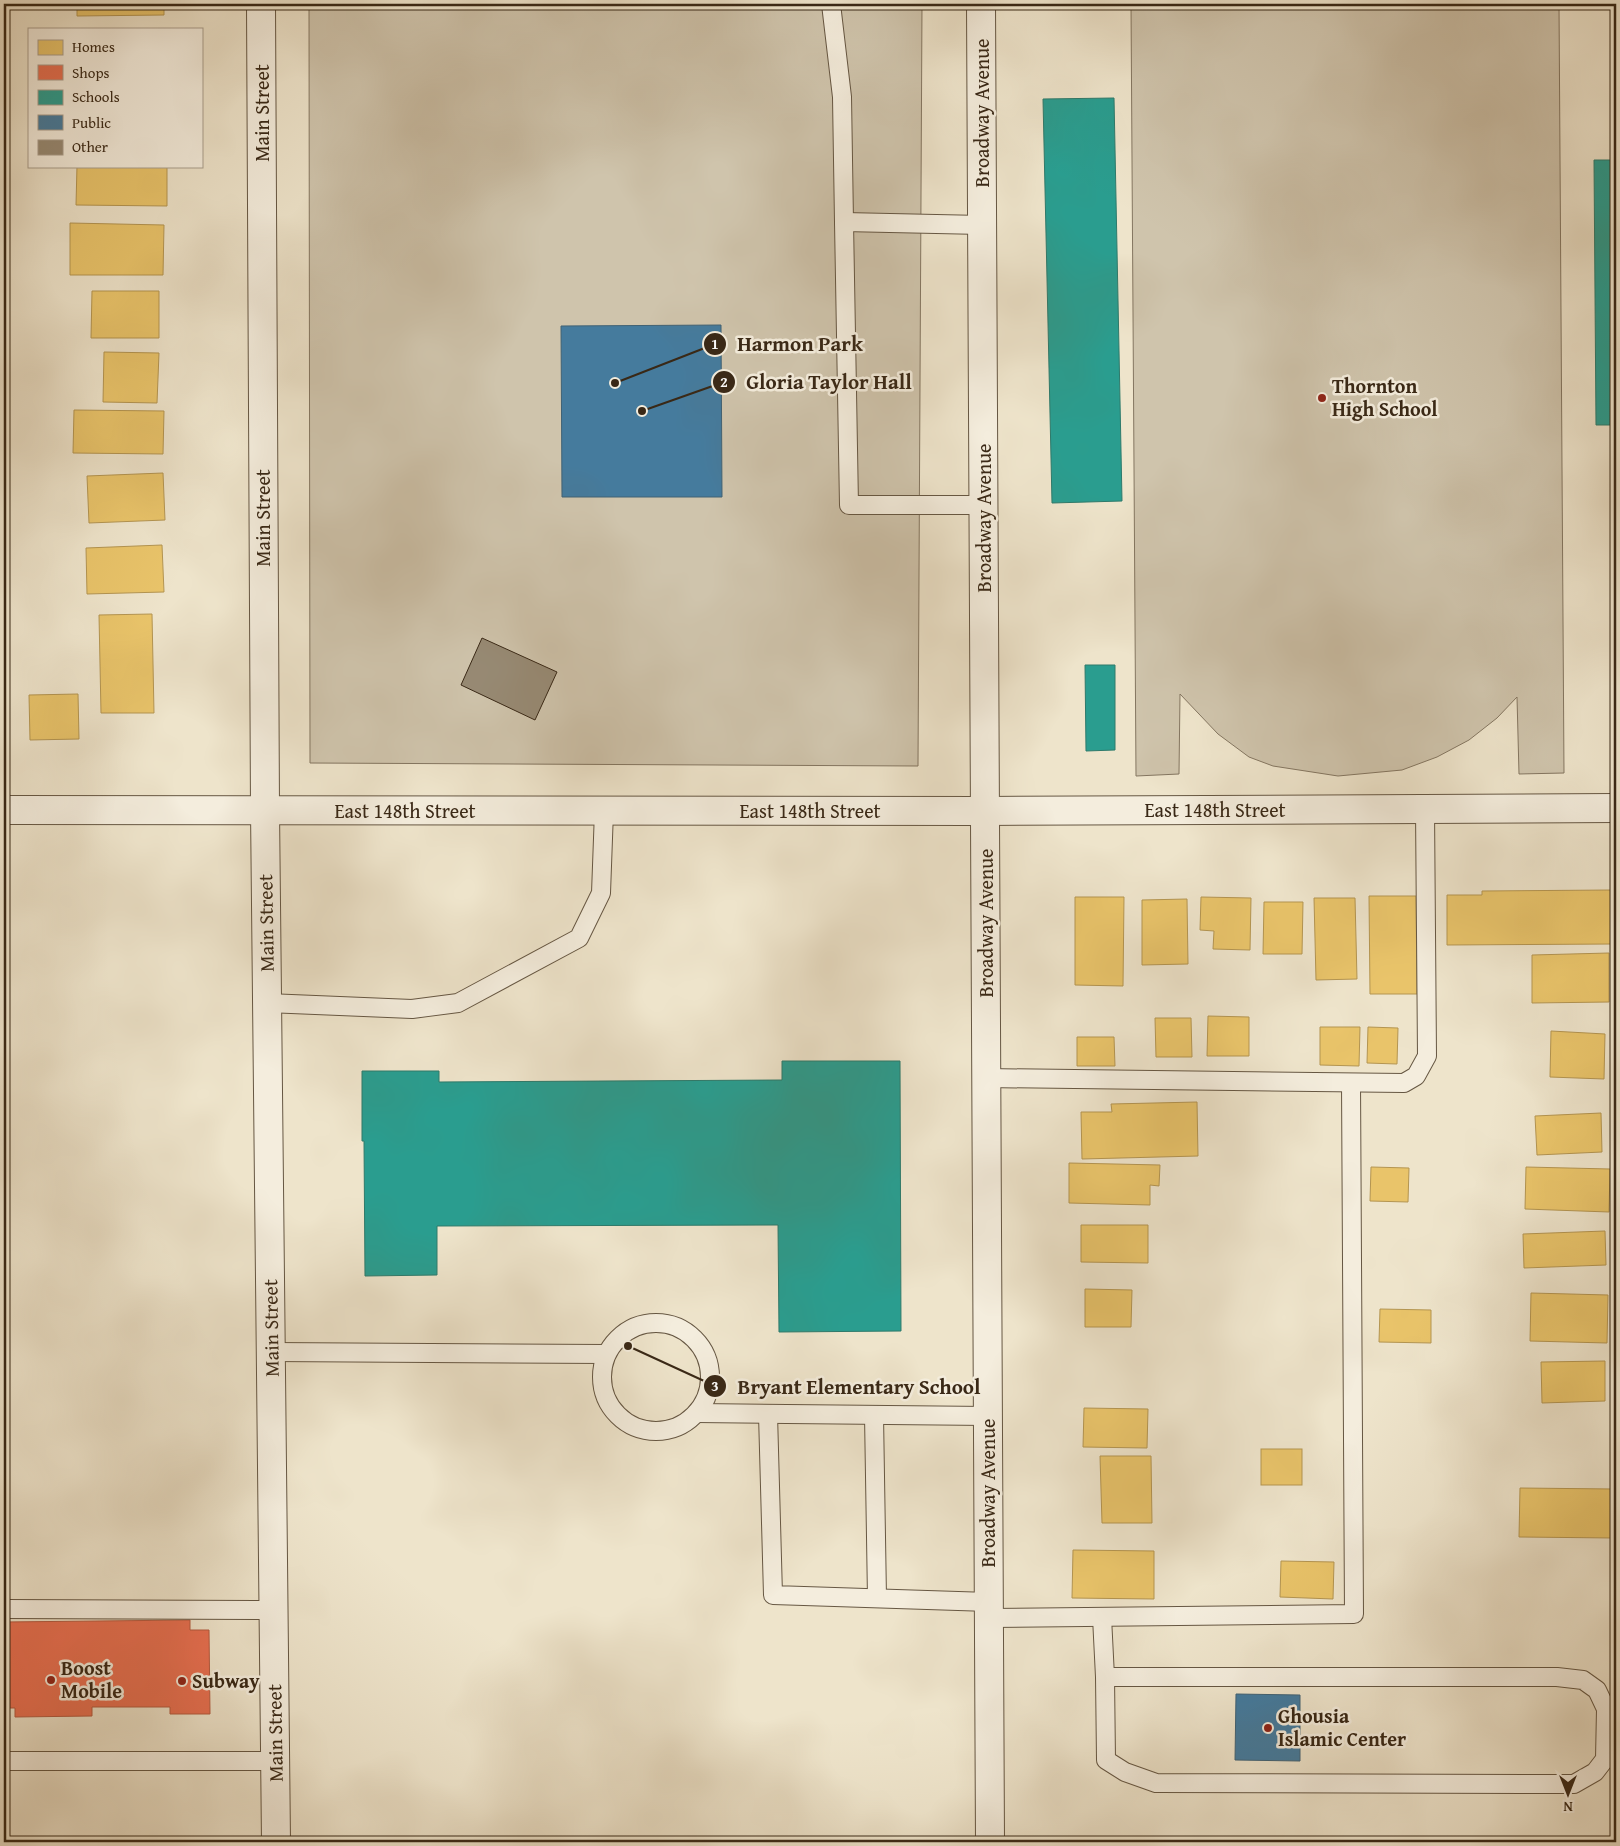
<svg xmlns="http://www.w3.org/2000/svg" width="1620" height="1846" viewBox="0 0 1620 1846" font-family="'Gentium Book Plus',serif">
  <rect width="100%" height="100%" fill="#eee4cb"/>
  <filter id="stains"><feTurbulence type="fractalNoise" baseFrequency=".004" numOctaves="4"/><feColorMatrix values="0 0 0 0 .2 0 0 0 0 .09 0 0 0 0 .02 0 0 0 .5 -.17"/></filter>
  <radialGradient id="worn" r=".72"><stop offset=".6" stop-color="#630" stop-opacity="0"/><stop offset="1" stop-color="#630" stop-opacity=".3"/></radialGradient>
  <g fill="#cfc4ac" stroke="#847661">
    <polygon points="309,4 922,4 918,766 310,763"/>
    <polygon points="1131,4 1559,4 1564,773 1519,774 1517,697 1497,718 1469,740 1437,757 1402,770 1338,776 1273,766 1249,757 1218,734 1180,694 1179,774 1136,776"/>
  </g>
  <g fill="#e9c46a" stroke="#b49551">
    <polygon points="77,4 164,4 164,15 77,16"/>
    <polygon points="77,166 167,166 167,206 76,205"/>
    <polygon points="70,223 164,225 163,275 70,275"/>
    <polygon points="92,291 159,291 159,338 91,338"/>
    <polygon points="104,352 159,353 157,403 103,402"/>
    <polygon points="74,410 164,411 163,454 73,453"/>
    <polygon points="163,473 165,520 89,523 87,476"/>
    <polygon points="162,545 164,592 87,594 86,548"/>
    <polygon points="4,604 8,604 7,728 4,728"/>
    <polygon points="152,614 154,713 101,713 99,615"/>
    <polygon points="78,694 79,739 30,740 29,695"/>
    <polygon points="1611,890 1612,944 1447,945 1447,895 1482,895 1482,891"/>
    <polygon points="1369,896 1416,896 1417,994 1370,994"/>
    <polygon points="1075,897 1124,897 1123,986 1075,985"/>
    <polygon points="1201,897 1251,898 1250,950 1213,949 1214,931 1200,930"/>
    <polygon points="1314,898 1355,898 1357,979 1316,980"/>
    <polygon points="1187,899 1188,964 1142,965 1142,900"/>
    <polygon points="1264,902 1303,902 1302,954 1263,954"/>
    <polygon points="1609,953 1609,1002 1532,1003 1532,955"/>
    <polygon points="1208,1016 1249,1017 1249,1056 1207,1056"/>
    <polygon points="1155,1018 1191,1018 1192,1057 1156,1057"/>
    <polygon points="1320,1027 1360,1027 1359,1066 1320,1065"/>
    <polygon points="1368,1027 1398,1028 1397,1064 1367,1063"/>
    <polygon points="1551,1031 1605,1034 1604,1079 1550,1077"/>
    <polygon points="1077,1037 1114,1037 1115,1066 1077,1066"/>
    <polygon points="1197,1102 1198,1156 1082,1159 1081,1112 1112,1112 1111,1104"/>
    <polygon points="1601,1113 1602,1152 1537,1155 1535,1116"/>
    <polygon points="1069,1163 1160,1165 1159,1186 1150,1185 1150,1205 1069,1203"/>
    <polygon points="1371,1167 1409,1168 1408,1202 1370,1201"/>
    <polygon points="1526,1167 1610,1169 1609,1212 1525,1209"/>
    <polygon points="1081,1225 1148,1225 1148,1263 1081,1262"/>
    <polygon points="1605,1231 1606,1265 1524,1268 1523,1234"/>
    <polygon points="1085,1289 1132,1290 1131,1327 1085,1327"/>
    <polygon points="1531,1293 1608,1295 1607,1343 1530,1341"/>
    <polygon points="1380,1309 1431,1310 1431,1343 1379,1342"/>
    <polygon points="1605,1361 1605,1401 1542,1403 1541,1362"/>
    <polygon points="1084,1408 1148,1409 1147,1448 1083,1447"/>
    <rect x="1261" y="1449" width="41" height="36"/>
    <polygon points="1100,1456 1151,1456 1152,1523 1102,1523"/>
    <polygon points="1520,1488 1613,1489 1613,1538 1519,1537"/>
    <polygon points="1073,1550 1154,1551 1154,1599 1072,1598"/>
    <polygon points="1281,1561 1334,1562 1333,1599 1280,1597"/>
  </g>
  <polygon fill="#e76f51" stroke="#b35a3f" points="190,1620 190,1630 209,1630 210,1714 170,1714 170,1707 92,1707 92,1716 15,1717 15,1708 4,1708 4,1622"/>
  <g fill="#2a9d8f" stroke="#2e7a6b">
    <polygon points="1114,98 1122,501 1052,503 1043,99"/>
    <polygon points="1594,160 1616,160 1616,425 1596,425"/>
    <polygon points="1085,665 1115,665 1115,750 1086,751"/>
    <polygon points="782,1061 900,1061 901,1331 779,1332 778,1225 437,1226 437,1275 365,1276 364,1141 362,1141 362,1071 439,1071 439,1082 782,1080"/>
  </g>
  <g fill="#457b9d" stroke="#416274">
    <polygon points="721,325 722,497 562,497 561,326"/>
    <polygon points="1236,1694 1300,1695 1300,1761 1235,1760"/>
  </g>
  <polygon fill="#978a74" stroke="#392816" points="482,638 557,672 535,720 461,685"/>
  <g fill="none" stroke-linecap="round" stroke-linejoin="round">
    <defs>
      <g id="lane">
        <polyline points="831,4 842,97 844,222"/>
        <polyline points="982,225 844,222 849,505 984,505"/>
        <polyline points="267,1003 412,1009 458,1003 579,938 601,893 604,811"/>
        <polyline points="986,1078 1404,1083 1416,1076 1427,1056 1425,809"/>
        <circle cx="656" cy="1377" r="54"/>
        <polyline points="271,1352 606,1354"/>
        <polyline points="697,1413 988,1416"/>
        <polyline points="768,1414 773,1595 989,1602"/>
        <polyline points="874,1415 877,1598"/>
        <polyline points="4,1609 274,1610"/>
        <polyline points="1102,1617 1105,1677 1106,1760 1125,1772 1156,1783 1574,1784 1595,1772 1605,1759 1606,1709 1597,1690 1583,1680 1557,1677 1105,1677"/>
        <polyline points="989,1618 1354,1614 1351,1083"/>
        <polyline points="4,1761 276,1761"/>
      </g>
      <g id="street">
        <polyline points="261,4 265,810 276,1842"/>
        <polyline points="981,4 990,1842"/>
        <polyline points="4,810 985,811 1616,808"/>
      </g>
    </defs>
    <use href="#lane" stroke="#665743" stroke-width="20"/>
    <use href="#street" stroke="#665743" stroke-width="30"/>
    <use href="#lane" stroke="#f4eddd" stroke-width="18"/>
    <use href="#street" stroke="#f4eddd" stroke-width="28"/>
  </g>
  <g fill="#8f2418" stroke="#f4eddd" stroke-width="2">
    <circle cx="1322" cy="398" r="5"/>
    <circle cx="51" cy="1680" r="5"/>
    <circle cx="182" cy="1681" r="5"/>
    <circle cx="1268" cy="1728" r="5"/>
  </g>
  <g text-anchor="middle" stroke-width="5" stroke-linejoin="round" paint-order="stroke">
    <g font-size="20" fill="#392816" stroke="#f4eddd">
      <text transform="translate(262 113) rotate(-90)" y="7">Main Street</text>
      <text transform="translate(982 113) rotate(-90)" y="7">Broadway Avenue</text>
      <text transform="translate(263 518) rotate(-90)" y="7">Main Street</text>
      <text transform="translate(984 518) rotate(-90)" y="7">Broadway Avenue</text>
      <text x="1215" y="817">East 148th Street</text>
      <text x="405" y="818">East 148th Street</text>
      <text x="810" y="818">East 148th Street</text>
      <text transform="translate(266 923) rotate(-91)" y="7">Main Street</text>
      <text transform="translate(986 923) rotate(-90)" y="7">Broadway Avenue</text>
      <text transform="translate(271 1328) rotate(-91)" y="7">Main Street</text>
      <text transform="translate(988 1493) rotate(-90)" y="7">Broadway Avenue</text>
      <text transform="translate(275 1733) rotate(-91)" y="7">Main Street</text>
    </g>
    <g font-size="20" font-weight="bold" fill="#392816" stroke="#f4eddd" text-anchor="start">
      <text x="1332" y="393">Thornton<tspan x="1332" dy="23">High School</tspan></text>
      <text x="61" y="1675">Boost<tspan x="61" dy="23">Mobile</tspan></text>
      <text x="192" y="1688">Subway</text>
      <text x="1278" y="1723">Ghousia<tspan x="1278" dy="23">Islamic Center</tspan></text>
    </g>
  </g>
  <path fill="none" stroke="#392816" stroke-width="2" d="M615 383L715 344M642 411L724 382M628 1346L715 1386"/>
  <g fill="#392816" stroke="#f4eddd" stroke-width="2">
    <circle cx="615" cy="383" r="5"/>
    <circle cx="642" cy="411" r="5"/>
    <circle cx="628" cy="1346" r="5"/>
    <circle cx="715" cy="344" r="12"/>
    <circle cx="724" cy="382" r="12"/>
    <circle cx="715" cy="1386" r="12"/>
  </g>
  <g font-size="15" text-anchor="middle" font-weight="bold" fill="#fff">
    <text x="715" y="349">1</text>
    <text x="724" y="387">2</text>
    <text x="715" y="1391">3</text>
  </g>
  <g font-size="21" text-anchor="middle" font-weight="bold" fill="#392816" stroke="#f4eddd" stroke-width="5" stroke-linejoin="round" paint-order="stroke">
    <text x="800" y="351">Harmon Park</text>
    <text x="829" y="389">Gloria Taylor Hall</text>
    <text x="859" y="1394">Bryant Elementary School</text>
  </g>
  <rect width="1620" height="1846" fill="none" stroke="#eee4cb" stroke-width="20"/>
  <rect x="5" y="5" width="1610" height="1836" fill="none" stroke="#392816" stroke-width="2.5"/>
  <rect x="10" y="10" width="1600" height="1826" fill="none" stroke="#392816"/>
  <rect x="28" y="28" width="175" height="140" fill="#f4eddd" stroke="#a99e8d"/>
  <rect x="38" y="40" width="25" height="15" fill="#e9c46a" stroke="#a99e8d"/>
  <text x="72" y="52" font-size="15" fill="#392816">Homes</text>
  <rect x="38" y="65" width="25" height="15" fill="#e76f51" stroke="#a99e8d"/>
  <text x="72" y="78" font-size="15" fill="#392816">Shops</text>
  <rect x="38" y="90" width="25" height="15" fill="#2a9d8f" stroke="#a99e8d"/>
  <text x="72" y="102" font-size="15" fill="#392816">Schools</text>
  <rect x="38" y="115" width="25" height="15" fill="#457b9d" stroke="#a99e8d"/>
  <text x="72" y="128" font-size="15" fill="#392816">Public</text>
  <rect x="38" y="140" width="25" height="15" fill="#978a74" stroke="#a99e8d"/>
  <text x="72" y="152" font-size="15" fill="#392816">Other</text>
  <g transform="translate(1568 1794) rotate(180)" stroke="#f4eddd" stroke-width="4" paint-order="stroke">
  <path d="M0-4L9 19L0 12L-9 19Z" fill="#392816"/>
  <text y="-8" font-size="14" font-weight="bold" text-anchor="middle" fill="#392816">N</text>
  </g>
  <rect width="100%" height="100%" filter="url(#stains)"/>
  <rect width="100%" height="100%" fill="url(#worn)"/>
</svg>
